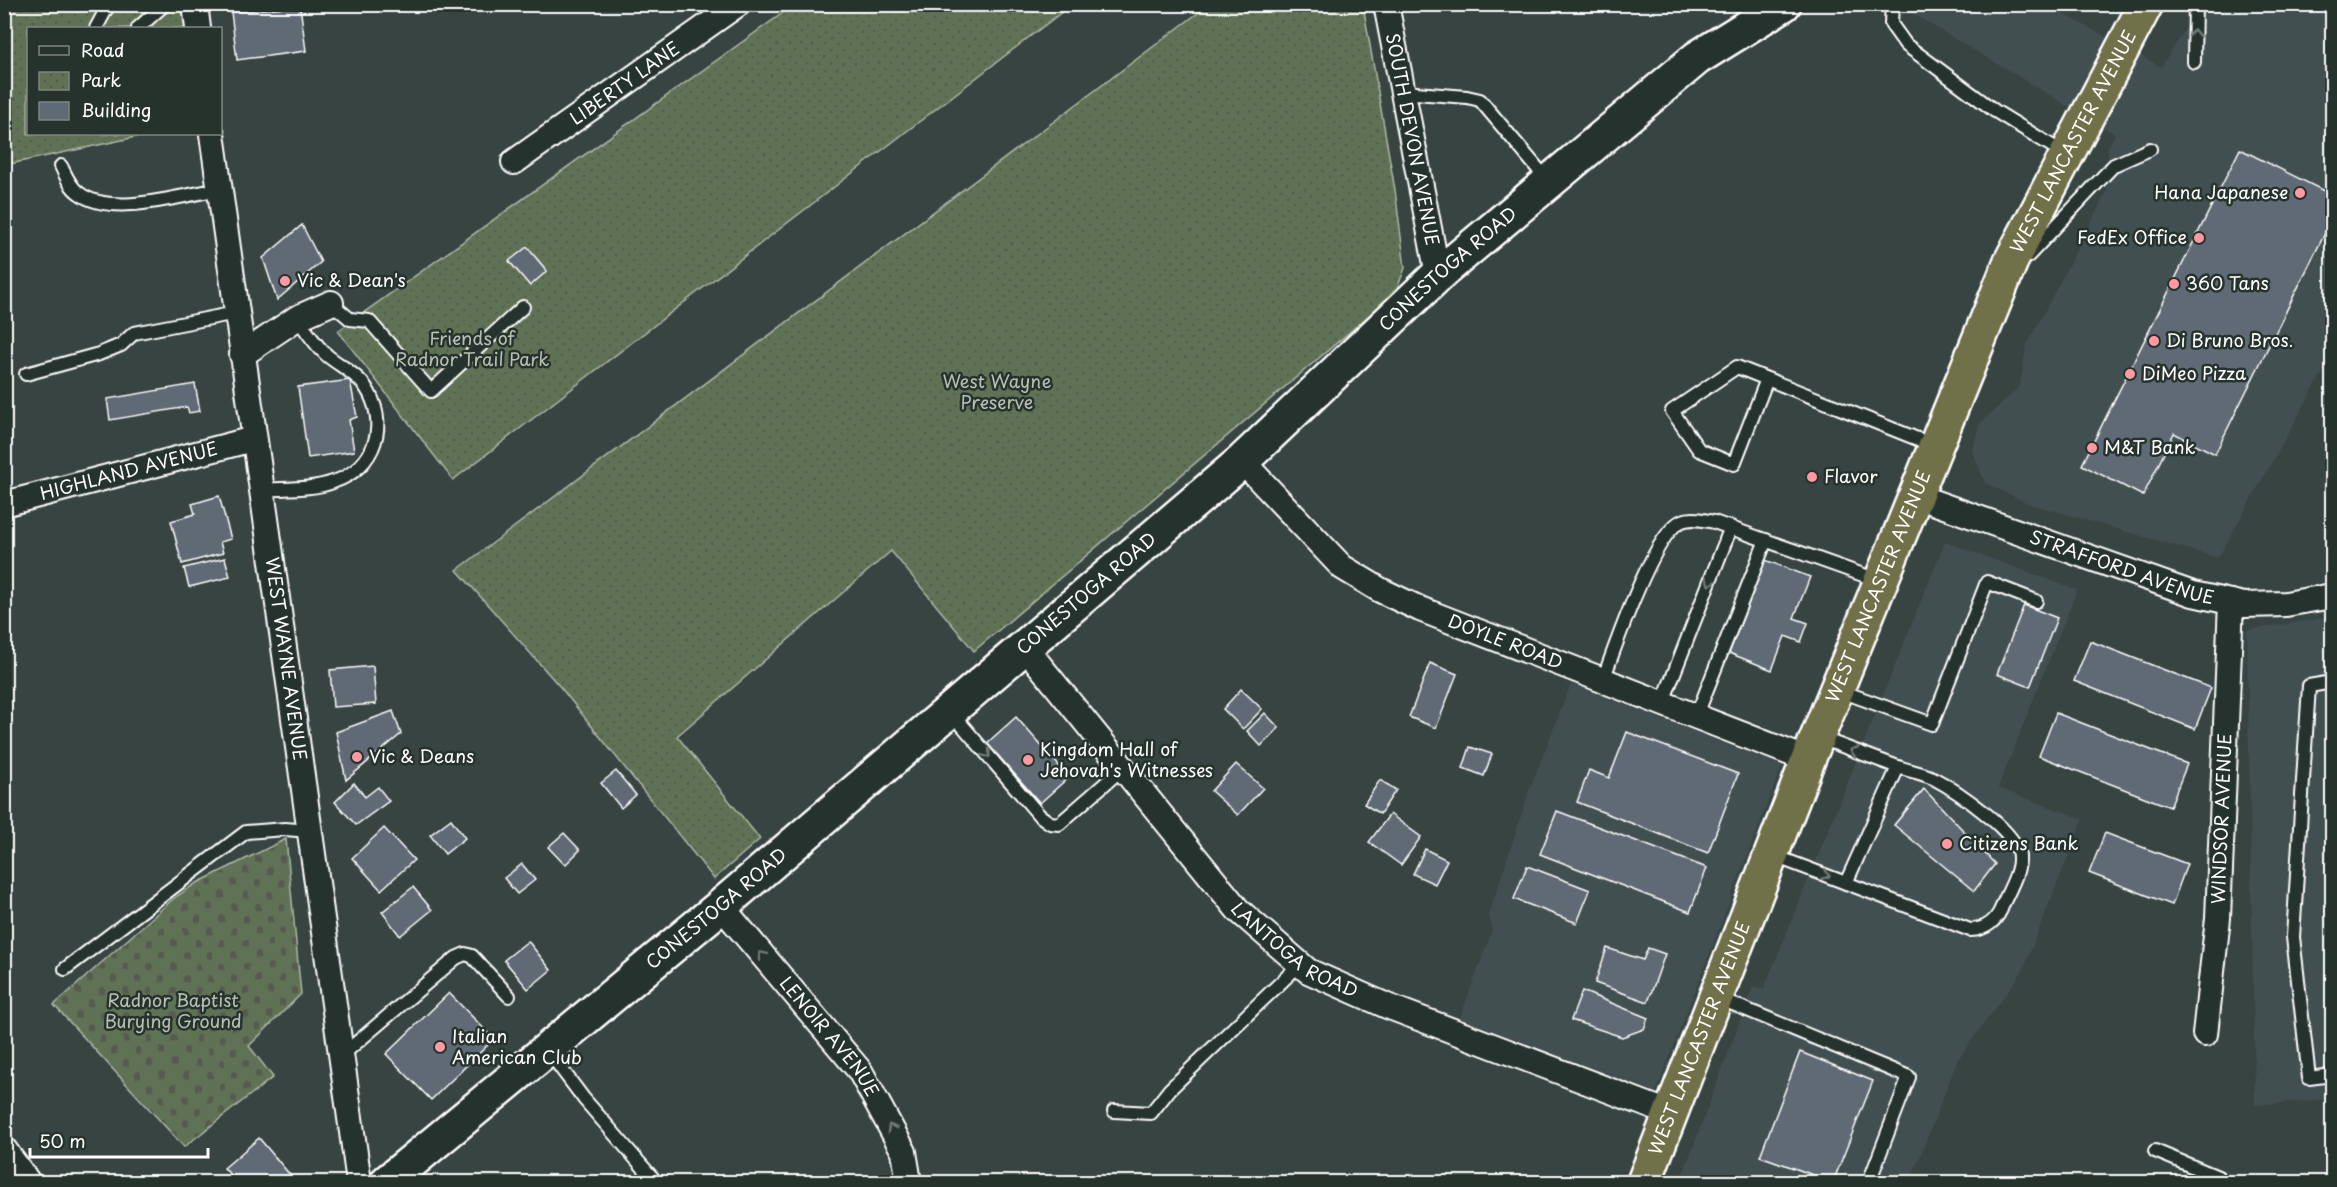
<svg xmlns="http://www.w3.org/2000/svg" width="2337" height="1187" viewBox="0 0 2337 1187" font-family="'Playpen Sans',sans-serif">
  <defs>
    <pattern id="cemetery-stones" width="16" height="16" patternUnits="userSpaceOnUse" patternTransform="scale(1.5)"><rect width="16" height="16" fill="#617254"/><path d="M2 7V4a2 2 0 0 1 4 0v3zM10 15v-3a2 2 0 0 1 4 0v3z" fill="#545b4f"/></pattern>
    <pattern id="park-dots" width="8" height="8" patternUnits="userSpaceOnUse" patternTransform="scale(1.5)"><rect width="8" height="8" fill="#617254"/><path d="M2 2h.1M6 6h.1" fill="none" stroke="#545b4f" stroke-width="1.8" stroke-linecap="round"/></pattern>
  </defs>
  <rect width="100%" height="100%" fill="#374442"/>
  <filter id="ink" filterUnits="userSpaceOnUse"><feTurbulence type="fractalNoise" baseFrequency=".0167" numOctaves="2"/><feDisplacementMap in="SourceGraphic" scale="12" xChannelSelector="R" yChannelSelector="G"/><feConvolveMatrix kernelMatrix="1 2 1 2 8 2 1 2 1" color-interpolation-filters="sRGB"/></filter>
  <g filter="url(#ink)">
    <g fill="#434f51">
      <polygon points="1898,5 2047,5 2161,67 2201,5 2332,5 2332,356 2218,558 2030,504 1985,483 1972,450 1980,424 2020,386 2026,347 2107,191 2108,147 2115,134"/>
      <polygon points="1945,542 2077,590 1998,788 2083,819 2022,972 1958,1059 1910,1182 1680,1182 1753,986 1764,989"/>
      <polygon points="2332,617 2332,1099 2255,1105 2247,630"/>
      <polygon points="1571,684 1782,766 1656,1092 1460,1018 1492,931 1489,915 1529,791"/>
    </g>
    <polygon fill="url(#cemetery-stones)" stroke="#b0b8aa" stroke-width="1.5" points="286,839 301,994 249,1046 273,1077 184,1147 54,1005 173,899 195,884"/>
    <g fill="url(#park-dots)" stroke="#b0b8aa" stroke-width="1.5">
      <polygon points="1210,4 1363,5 1395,190 1405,268 1398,286 1386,301 974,651 891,551 677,736 760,839 714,879 561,688 457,570"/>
      <polygon points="4,5 195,5 199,28 28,28 28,134 150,134 5,165"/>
      <polygon points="794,5 1071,5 453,480 338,331"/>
    </g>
    <g fill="#5e6a74" stroke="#fff" stroke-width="1.5">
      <polygon points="300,6 306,51 237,60 231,12"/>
      <polygon points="2240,149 2332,195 2332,219 2215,454 2174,433 2143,496 2082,465"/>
      <polygon points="302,225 321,262 277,300 263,258"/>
      <polygon points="527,247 547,271 530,286 509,261"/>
      <polygon points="350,380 357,417 349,420 354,451 308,458 298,387"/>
      <polygon points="195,384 200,411 189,413 187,407 110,420 107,399"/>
      <polygon points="219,496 231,539 220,542 223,553 182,564 171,521 195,514 192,504"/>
      <polygon points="225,558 230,577 189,587 184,568"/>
      <polygon points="1765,560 1810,577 1794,618 1808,623 1801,642 1785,636 1772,670 1729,653"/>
      <polygon points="2024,605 2057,618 2030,687 1997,674"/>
      <polygon points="2090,641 2211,688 2195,729 2074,681"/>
      <polygon points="1430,663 1457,674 1436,728 1409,717"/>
      <polygon points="373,666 376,704 333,707 330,670"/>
      <polygon points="1241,689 1262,709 1243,729 1223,709"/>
      <polygon points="393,711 401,734 346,780 336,732"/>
      <polygon points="1265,713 1279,728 1261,746 1247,731"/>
      <polygon points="2056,713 2187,764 2170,807 2039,756"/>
      <polygon points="1016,717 1069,777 1040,803 987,743"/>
      <polygon points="2328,717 2332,717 2332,767"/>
      <polygon points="1627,732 1738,774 1708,853 1577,802 1589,770 1609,778"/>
      <polygon points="1470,747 1492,754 1484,776 1463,768"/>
      <polygon points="1236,764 1263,788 1238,815 1211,791"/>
      <polygon points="616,771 636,795 621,808 601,783"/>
      <polygon points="1380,780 1396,790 1380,814 1364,804"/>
      <polygon points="354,783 365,797 378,787 389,801 356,825 335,802"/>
      <polygon points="1924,789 1995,864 1974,891 1894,825"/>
      <polygon points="1557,811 1707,868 1690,912 1540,854"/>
      <polygon points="1390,814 1421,837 1401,865 1369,842"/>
      <polygon points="451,819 465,838 445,854 430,835"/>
      <polygon points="384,828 414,860 381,890 352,858"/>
      <polygon points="564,833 580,850 565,865 548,847"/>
      <polygon points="2105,833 2187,864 2172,905 2089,873"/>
      <polygon points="1425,849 1447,860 1435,884 1413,874"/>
      <polygon points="522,864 535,880 517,894 504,878"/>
      <polygon points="1527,866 1590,890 1577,923 1514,899"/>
      <polygon points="413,887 432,910 400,936 382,912"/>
      <polygon points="528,941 551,970 528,989 504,960"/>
      <polygon points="1607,948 1643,960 1648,948 1665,954 1648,1002 1595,983"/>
      <polygon points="1582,991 1648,1018 1644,1029 1622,1037 1571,1020"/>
      <polygon points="449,993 494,1039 431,1100 386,1054"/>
      <polygon points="1800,1052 1873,1081 1833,1182 1760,1156"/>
      <polygon points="259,1138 296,1182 237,1182 224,1168"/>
    </g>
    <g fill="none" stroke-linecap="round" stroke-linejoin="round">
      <defs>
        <g id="service">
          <polyline points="1892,4 1891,24 1906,45 1995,111 2065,154"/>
          <polyline points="96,28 109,4"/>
          <polyline points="138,28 165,4"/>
          <polyline points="2194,62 2195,4"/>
          <polyline points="1403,92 1467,97 1480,100 1549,182"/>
          <path d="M61,166c5,10 9,21 18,27 32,25 103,2 141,-4"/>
          <polyline points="2028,256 2114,165 2150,149"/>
          <polyline points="331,303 350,319 369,321 431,391 523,307"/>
          <polyline points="26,374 99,354 121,345 134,333 236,313"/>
          <polyline points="1767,379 1734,464 1699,450 1672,411 1737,367 1935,446"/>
          <path d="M260,490c24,-2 51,0 73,-8 43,-14 57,-59 32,-96 -10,-13 -23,-19 -36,-29 -13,-10 -22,-26 -32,-39"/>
          <path d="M1603,680c11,-30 51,-149 79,-159 10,-4 22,-1 32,1l166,59"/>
          <polyline points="2332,682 2309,686 2293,937 2309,1078 2332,1075"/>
          <polyline points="1838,690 1932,724 1987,582 2036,601"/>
          <polyline points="1662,704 1731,527"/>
          <polyline points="950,711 1039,815 1050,823 1059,824 1123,768"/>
          <polyline points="1696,717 1766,540"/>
          <polyline points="1772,855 1846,883 1898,767 1818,737"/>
          <path d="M1846,883l124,47c16,0 28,-10 33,-26 6,-14 17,-32 16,-47 0,-25 -65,-68 -86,-79 -11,-5 -23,-7 -35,-11"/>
          <polyline points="65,969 246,832 285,829 309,831"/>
          <polyline points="1716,997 1909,1077 1869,1182"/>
          <polyline points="548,1051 584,1099 656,1182"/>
          <polyline points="341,1056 456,958 465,954 472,956 509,996"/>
          <polyline points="1114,1111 1151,1113 1170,1089 1300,964"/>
          <polyline points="2155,1151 2218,1177 2219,1182"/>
        </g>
        <g id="minor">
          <polyline points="195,4 198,28"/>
          <path id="s1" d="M1386,4l52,271"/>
          <path id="s2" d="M212,134l147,1048"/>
          <path id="s3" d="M514,162l224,-158"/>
          <polyline points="242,355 297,318 331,303"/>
          <path id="s4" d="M1242,461l100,106 38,23 40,19 388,151"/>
          <path id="s5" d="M1916,496l277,98 51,11 42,-1 46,-8"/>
          <path id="s6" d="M4,504l249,-65"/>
          <path id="s7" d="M1024,646l214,264 70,61 79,35 282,107"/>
          <path id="s8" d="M721,906l139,165 44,81 5,30"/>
          <path id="s9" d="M2205,1034l13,-116 13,-316"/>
          <polyline points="4,1149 28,1182"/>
        </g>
        <g id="secondary">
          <path id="s10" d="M387,1182l334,-276 521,-445 196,-186 259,-217 87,-54"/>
        </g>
        <g id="trunk">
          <path id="s11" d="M1644,1182l164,-422 203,-499 135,-257"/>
        </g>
      </defs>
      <use href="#service" stroke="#fff" stroke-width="16"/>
      <use href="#minor" stroke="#fff" stroke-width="28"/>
      <use href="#secondary" stroke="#fff" stroke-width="38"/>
      <use href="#trunk" stroke="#fff" stroke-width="38"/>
      <use href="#service" stroke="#26332d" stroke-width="12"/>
      <use href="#minor" stroke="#26332d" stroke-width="24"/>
      <use href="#secondary" stroke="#26332d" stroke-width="33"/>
      <use href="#trunk" stroke="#70704a" stroke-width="33"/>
    </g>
    <defs><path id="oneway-chevron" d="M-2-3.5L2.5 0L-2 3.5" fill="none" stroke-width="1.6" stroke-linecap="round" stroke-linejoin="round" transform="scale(1.5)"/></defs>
    <g stroke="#727a76">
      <use href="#oneway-chevron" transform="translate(2194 33) rotate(-91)"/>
      <use href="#oneway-chevron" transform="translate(1710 582) rotate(111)"/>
      <use href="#oneway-chevron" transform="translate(1854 751) rotate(-159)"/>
      <use href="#oneway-chevron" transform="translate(987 754) rotate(50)"/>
      <use href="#oneway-chevron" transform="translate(1826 875) rotate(21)"/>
      <use href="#oneway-chevron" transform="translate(762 955) rotate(-130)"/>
      <use href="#oneway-chevron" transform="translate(891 1128) rotate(-118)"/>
    </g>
  </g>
  <g fill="#ff9aa2" stroke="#26332d" stroke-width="2">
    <circle cx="2300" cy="193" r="6"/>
    <circle cx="2199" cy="238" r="6"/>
    <circle cx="285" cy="281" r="6"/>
    <circle cx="2174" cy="284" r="6"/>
    <circle cx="2154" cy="341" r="6"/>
    <circle cx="2130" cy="374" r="6"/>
    <circle cx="2092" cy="448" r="6"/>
    <circle cx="1812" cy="477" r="6"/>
    <circle cx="357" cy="757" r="6"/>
    <circle cx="1028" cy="760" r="6"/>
    <circle cx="1947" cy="844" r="6"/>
    <circle cx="440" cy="1047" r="6"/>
  </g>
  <g text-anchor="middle" stroke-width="5" stroke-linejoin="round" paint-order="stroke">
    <g font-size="18" fill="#fff" stroke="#26332d">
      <text dy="6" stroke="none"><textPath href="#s3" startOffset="136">LIBERTY LANE</textPath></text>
      <text dy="6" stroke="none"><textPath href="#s1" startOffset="138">SOUTH DEVON AVENUE</textPath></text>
      <text dy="6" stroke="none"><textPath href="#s11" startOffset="1126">WEST LANCASTER AVENUE</textPath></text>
      <text dy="6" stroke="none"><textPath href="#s10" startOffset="1400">CONESTOGA ROAD</textPath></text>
      <text dy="6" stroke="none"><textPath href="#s6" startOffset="129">HIGHLAND AVENUE</textPath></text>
      <text dy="6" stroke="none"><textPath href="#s5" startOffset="218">STRAFFORD AVENUE</textPath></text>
      <text dy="6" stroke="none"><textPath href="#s11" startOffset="640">WEST LANCASTER AVENUE</textPath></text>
      <text dy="6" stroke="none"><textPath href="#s10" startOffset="914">CONESTOGA ROAD</textPath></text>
      <text dy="6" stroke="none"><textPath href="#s4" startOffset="326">DOYLE ROAD</textPath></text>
      <text dy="6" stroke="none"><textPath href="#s2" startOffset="530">WEST WAYNE AVENUE</textPath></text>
      <text dy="6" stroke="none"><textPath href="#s9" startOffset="216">WINDSOR AVENUE</textPath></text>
      <text dy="6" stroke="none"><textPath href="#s10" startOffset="428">CONESTOGA ROAD</textPath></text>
      <text dy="6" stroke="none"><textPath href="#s7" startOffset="410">LANTOGA ROAD</textPath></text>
      <text dy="6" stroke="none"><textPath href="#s8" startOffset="170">LENOIR AVENUE</textPath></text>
      <text dy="6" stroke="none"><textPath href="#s11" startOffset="154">WEST LANCASTER AVENUE</textPath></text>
    </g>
    <g font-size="18" fill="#fff" stroke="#26332d" text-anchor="start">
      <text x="2288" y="199" text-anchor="end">Hana Japanese</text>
      <text x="2187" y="244" text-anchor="end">FedEx Office</text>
      <text x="297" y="287">Vic &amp; Dean's</text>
      <text x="2186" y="290">360 Tans</text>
      <text x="2166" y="347">Di Bruno Bros.</text>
      <text x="2142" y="380">DiMeo Pizza</text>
      <text x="2104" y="454">M&amp;T Bank</text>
      <text x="1824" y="483">Flavor</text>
      <text x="1040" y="756">Kingdom Hall of<tspan x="1040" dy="21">Jehovah's Witnesses</tspan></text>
      <text x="369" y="763">Vic &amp; Deans</text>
      <text x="1959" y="850">Citizens Bank</text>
      <text x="452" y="1043">Italian<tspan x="452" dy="21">American Club</tspan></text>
    </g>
    <g font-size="18" fill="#b8c0b2" stroke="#26332d">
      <text x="472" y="345">Friends of<tspan x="472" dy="21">Radnor Trail Park</tspan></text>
      <text x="997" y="388">West Wayne<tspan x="997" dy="21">Preserve</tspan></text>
      <text x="173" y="1007">Radnor Baptist<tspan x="173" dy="21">Burying Ground</tspan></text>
    </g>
  </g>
  <rect width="2337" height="1187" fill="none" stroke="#26332d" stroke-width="24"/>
  <rect x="12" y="12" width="2313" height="1163" fill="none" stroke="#fff" stroke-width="2" filter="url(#ink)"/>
  <rect x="27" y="27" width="195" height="108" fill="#26332d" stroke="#7d8581" stroke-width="1.5"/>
  <rect x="39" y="46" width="30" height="9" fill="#26332d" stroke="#7d8581" stroke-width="1.5"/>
  <text x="81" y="57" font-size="18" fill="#ffffff">Road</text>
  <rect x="39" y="72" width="30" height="18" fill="url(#park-dots)" stroke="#7d8581" stroke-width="1.5"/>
  <text x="81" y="87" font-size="18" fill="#ffffff">Park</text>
  <rect x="39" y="102" width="30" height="18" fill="#5e6a74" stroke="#7d8581" stroke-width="1.5"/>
  <text x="81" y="117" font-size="18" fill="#ffffff">Building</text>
  <path d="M30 1148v9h178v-9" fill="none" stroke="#ffffff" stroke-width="3"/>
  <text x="39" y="1148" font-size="18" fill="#ffffff" stroke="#26332d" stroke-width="4.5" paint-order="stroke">50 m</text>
</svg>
